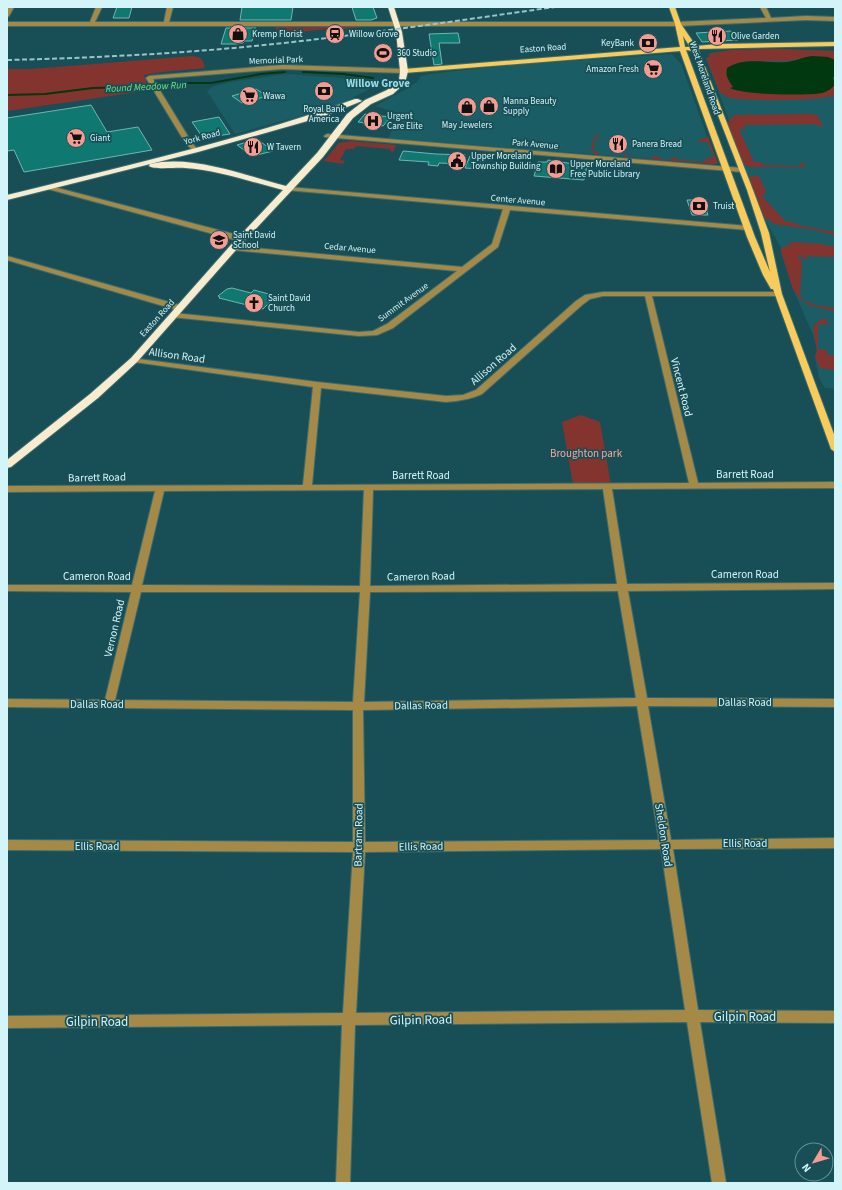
<svg xmlns="http://www.w3.org/2000/svg" width="842" height="1190" viewBox="0 0 842 1190" font-family="'Source Sans 3',sans-serif">
  <rect width="100%" height="100%" fill="#184f56"/>
  <g fill="#1b5d65">
    <polygon points="776,49 835,51 835,389 825,388 819,378 815,357 817,350 813,335 793,289 781,252 781,248 763,216 726,122 729,122 729,120 706,58 709,57 709,54 713,52"/>
    <polygon points="672,54 681,64 717,164 388,138 401,114 375,106 405,90 417,82 421,76 430,74 510,65"/>
    <polygon points="287,74 369,80 371,88 339,105 235,134 207,91 212,87 230,82"/>
  </g>
  <g fill="#84342e">
    <polygon points="276,27 365,27 336,30 335,28 282,34 283,36 276,36 276,33 281,33 281,30 275,29"/>
    <path d="M776,49l59,2v9l-7,-3 -16,-1 -23,5h-41l-16,4 -1,18 2,4 -3,2 27,4 78,-9v11c-13,6 -95,7 -109,2l1,-1 -7,-3 -14,-35 3,-1v-3l22,-4z"/>
    <path d="M193,56c9,1 10,4 12,12l-43,4 -18,3 4,14 -3,2 -138,20v-42h25z"/>
    <polygon points="812,114 818,116 823,126 820,127 816,124 744,125 745,129 739,129 754,162 761,162 762,165 801,166 801,162 806,165 804,167 751,167 742,164 726,122 729,122 730,119 734,117 732,116 736,115"/>
    <polygon points="599,134 599,137 596,137 593,151 598,152 598,155 624,157 625,153 627,154 627,157 653,159 653,156 660,157 660,159 668,160 677,157 678,160 704,162 705,159 715,160 705,158 714,157 708,142 699,142 698,140 708,137 718,163 711,164 596,155 591,151 594,137"/>
    <polygon points="351,141 396,145 393,152 390,151 391,149 357,146 353,149 346,149 340,160 345,161 343,164 324,161 339,143"/>
    <polygon points="752,176 759,176 766,192 762,196 786,222 791,222 802,226 835,232 835,235 815,230 775,224 771,223 772,222 769,219 765,219 748,177 751,177"/>
    <polygon points="793,242 820,244 835,247 835,257 806,256 809,260 799,256 797,258 802,260 800,296 804,301 809,302 812,305 835,308 835,311 810,306 800,299 793,289 781,252 781,248 790,245 789,244"/>
    <polygon points="822,319 827,319 827,325 818,324 818,349 827,350 827,355 835,356 835,370 820,368 815,357 817,350 813,328 816,323"/>
    <polygon points="581,415 600,422 611,485 573,484 562,422"/>
  </g>
  <path fill="#02380f" d="M812,56l16,1 7,3v15l-2,3 2,6c-3,5 -7,7 -13,9 -16,3 -79,2 -92,-5l3,-1c-4,-7 -8,-10 -6,-19 18,-12 41,-4 60,-6 9,-1 16,-5 25,-6z"/>
  <g fill="none" stroke-linecap="round" stroke-linejoin="round">
    <g stroke="#02380f" stroke-width="2">
      <polyline points="303,72 343,74 373,78"/>
      <polyline points="7,95 45,94 93,88 134,87 165,83 211,83 261,74 285,72"/>
    </g>
  </g>
  <g fill="#0f7870" stroke="#70b6ae">
    <polygon points="117,7 132,7 129,18 113,18"/>
    <polygon points="242,7 293,7 291,20 240,20"/>
    <polygon points="352,7 373,7 377,18 371,20 356,20"/>
    <polygon points="226,28 256,28 252,41 244,41 243,43 236,44 221,44"/>
    <polygon points="731,31 738,40 702,42 696,33"/>
    <polygon points="458,33 460,43 439,43 442,64 434,65 429,34"/>
    <polygon points="256,89 267,96 242,103 232,96"/>
    <polygon points="91,105 107,132 138,127 152,150 24,172 14,150 7,151 7,118"/>
    <polygon points="365,114 381,116 391,117 383,126 358,122"/>
    <polygon points="219,117 230,134 203,138 192,122"/>
    <polygon points="257,139 273,151 257,155 253,152 248,153 237,145"/>
    <polygon points="403,151 436,154 465,155 461,164 439,163 438,166 428,165 429,162 399,160"/>
    <polygon points="470,156 485,158 481,169 465,168"/>
    <polygon points="548,160 587,166 584,180 534,176 538,162 547,162"/>
    <polygon points="687,200 703,200 708,215 692,215"/>
    <polygon points="232,288 251,293 254,290 276,296 263,309 219,298 220,297 218,296 227,289"/>
  </g>
  <g fill="none" stroke-linecap="round" stroke-linejoin="round">
    <defs>
      <g id="minor">
        <polygon points="8,7 14,7 9,16 7,17"/>
        <polygon points="96,7 102,7 95,22 164,22 167,7 173,7 169,22 678,22 766,18 760,7 766,7 771,18 806,16 835,17 835,21 806,20 678,26 7,26 7,22 90,22"/>
        <polygon points="282,65 404,69 407,71 404,73 282,69 153,79 192,143 198,150 195,152 186,144 146,78 149,76"/>
        <polygon points="327,134 742,168 745,170 742,172 325,137 324,136"/>
        <polygon points="50,186 245,237 246,239 242,241 239,241 48,189 48,187"/>
        <polygon points="288,187 748,226 752,228 748,230 510,210 498,247 393,328 377,335 359,336 171,317 171,313 174,313 359,332 373,331 387,324 457,271 233,250 229,248 233,246 462,267 492,244 503,209 286,190 286,188"/>
        <polygon points="7,256 183,306 184,308 180,310 177,310 7,260"/>
        <path d="M603,292h178v4h-129l46,187 137,-1v6l-223,1 15,95 208,-1v6l-207,2 19,107 188,1v8l-187,-1 23,134 164,-2v10l-162,1 25,161 137,1v12l-135,-1 26,161h-14l-25,-161 -332,3 -5,158h-14l6,-158 -335,3v-12l336,-3 10,-161 -346,-2v-10l346,2v-132l-346,-3v-8l98,1 26,-108 -124,-1v-6h125l23,-94 -148,1v-6l296,-1 10,-98 -179,-25 -4,-2 1,-2 186,24 129,14 17,-1 13,-5 100,-89 9,-6zM603,296h42l44,187 -377,2 9,-97 125,14c13,-1 25,-3 36,-8l100,-89 8,-6zM603,489l14,95 -247,2 3,-96zM364,490l-4,96 -218,-1 22,-94zM618,591l18,107 -272,4 6,-110zM141,592h219l-7,110 -238,-2zM637,706l22,134 -294,2 -2,-132zM661,849l24,161 -329,3 9,-161z"/>
      </g>
      <path id="major" d="M669,7h6l6,17 15,22 23,-2 116,-2v4l-137,3 55,141 16,43 13,61 53,143v15l-4,-3 -58,-160h-2l-8,-14 -16,-38 -67,-186 -276,22 -3,-2 3,-2 276,-22 -5,-23zM683,36l7,11h-5zM686,50l7,1 54,139 14,43 9,39 -15,-35z"/>
      <g id="highway">
        <path d="M388,7h6l8,25 6,39 -3,12 -12,11 -22,10 -18,14 -30,39 -87,93 -99,112 -39,36 -87,69 -4,1v-8l83,-66 41,-36 99,-112 53,-56c-32,-8 -65,-20 -98,-22 -8,-1 -31,2 -36,-2l1,-2c42,-10 96,12 136,22l31,-33 30,-39 18,-14 22,-10 12,-10 1,-9 -4,-39z"/>
        <path d="M355,99h3l4,2 -37,15 -127,36 -191,48v-5c116,-29 235,-55 348,-96z"/>
      </g>
    </defs>
    <use href="#minor" stroke="#3a6d73" stroke-width="2"/>
    <use href="#major" stroke="#3a6d73" stroke-width="2"/>
    <use href="#highway" stroke="#3a6d73" stroke-width="2"/>
    <use href="#minor" fill="#a58947" fill-rule="evenodd"/>
    <use href="#major" fill="#f9cb5a" fill-rule="evenodd"/>
    <use href="#highway" fill="#f9ecce" fill-rule="evenodd"/>
    <path stroke="#9bc4c8" stroke-width="2" stroke-dasharray="5 2.5" stroke-linecap="butt" d="M7,60c83,-2 165,-6 248,-14 100,-10 200,-25 300,-39"/>
  </g>
  <defs>
    <symbol id="shop-disc" viewBox="-11 -11 22 22"><circle r="9.5" fill="#f59c92" stroke="#184f56"/><path d="M-5-2.5h2.3a2.7 3.5 0 0 1 5.4 0H5L5.5 6h-11ZM-1.5-2.5h3a1.5 2.3 0 0 0-3 0Z" fill="#111"/></symbol>
    <symbol id="station-disc" viewBox="-11 -11 22 22"><circle r="9.5" fill="#f59c92" stroke="#184f56"/><path d="M-3-6H3Q5-6 5-4V2Q5 4 3 4L4.5 6H3L1.5 4h-3L-3 6H-4.5L-3 4Q-5 4-5 2V-4Q-5-6-3-6ZM-3.5-4v3h7v-3ZM-3.5 1v1.5H-2V1ZM2 1v1.5H3.5V1Z" fill="#111"/></symbol>
    <symbol id="restaurant-disc" viewBox="-11 -11 22 22"><circle r="9.5" fill="#f59c92" stroke="#184f56"/><path d="M-5-6h1v4h1v-4h1v4h1v-4h1v5L-1.5 .5V6h-2V.5L-5-1ZM5-6V6H3V1.5H1.5Q1.5-4 5-6Z" fill="#111"/></symbol>
    <symbol id="bank-disc" viewBox="-11 -11 22 22"><circle r="9.5" fill="#f59c92" stroke="#184f56"/><path d="M-6-4H6V4H-6ZM0-2.3a2.3 2.3 0 1 0 0 4.6a2.3 2.3 0 1 0 0-4.6Z" fill="#111"/></symbol>
    <symbol id="stadium-disc" viewBox="-11 -11 22 22"><circle r="9.5" fill="#f59c92" stroke="#184f56"/><path d="M0-5a6.5 5 0 1 0 0 10a6.5 5 0 1 0 0-10ZM-3.5-1.8h7v3.6h-7Z" fill="#111"/></symbol>
    <symbol id="supermarket-disc" viewBox="-11 -11 22 22"><circle r="9.5" fill="#f59c92" stroke="#184f56"/><path d="M-6-5.5h2.5l.6 2H6L4.5 2H-2.5L-4.4-4H-6ZM-1.5 3.2a1.3 1.3 0 1 0 .1 0ZM3 3.2a1.3 1.3 0 1 0 .1 0Z" fill="#111"/></symbol>
    <symbol id="hospital-disc" viewBox="-11 -11 22 22"><circle r="9.5" fill="#f59c92" stroke="#184f56"/><path d="M-5-5h3v3.5h4V-5h3V5h-3V1.5h-4V5h-3Z" fill="#111"/></symbol>
    <symbol id="civic-disc" viewBox="-11 -11 22 22"><circle r="9.5" fill="#f59c92" stroke="#184f56"/><path d="M-.6-6.5H3V-4.5H.6V-3L4-1V1h2V6H-6V1h2V-1L-.6-3ZM-1.2 2.5V6h2.4V2.5Z" fill="#111"/></symbol>
    <symbol id="library-disc" viewBox="-11 -11 22 22"><circle r="9.5" fill="#f59c92" stroke="#184f56"/><path d="M-6-4Q-3-5.5-.7-3.5V5Q-3 3-6 4ZM6-4Q3-5.5 .7-3.5V5Q3 3 6 4Z" fill="#111"/></symbol>
    <symbol id="school-disc" viewBox="-11 -11 22 22"><circle r="9.5" fill="#f59c92" stroke="#184f56"/><path d="M0-5L7-2L0 1L-7-2ZM-4 1L0 2.5L4 1V4Q0 6-4 4Z" fill="#111"/></symbol>
    <symbol id="church-disc" viewBox="-11 -11 22 22"><circle r="9.5" fill="#f59c92" stroke="#184f56"/><path d="M-1.2-6h2.4v3.5h3.3v2.4h-3.3V6h-2.4V-.1h-3.3v-2.4h3.3Z" fill="#111"/></symbol>
  </defs>
  <g fill-rule="evenodd">
    <use href="#shop-disc" x="227" y="23" width="22" height="22"/>
    <use href="#station-disc" x="324" y="23" width="22" height="22"/>
    <use href="#restaurant-disc" x="706" y="25" width="22" height="22"/>
    <use href="#bank-disc" x="637" y="32" width="22" height="22"/>
    <use href="#stadium-disc" x="372" y="42" width="22" height="22"/>
    <use href="#supermarket-disc" x="642" y="58" width="22" height="22"/>
    <use href="#bank-disc" x="313" y="80" width="22" height="22"/>
    <use href="#supermarket-disc" x="238" y="85" width="22" height="22"/>
    <use href="#shop-disc" x="478" y="95" width="22" height="22"/>
    <use href="#shop-disc" x="456" y="96" width="22" height="22"/>
    <use href="#hospital-disc" x="362" y="110" width="22" height="22"/>
    <use href="#supermarket-disc" x="65" y="127" width="22" height="22"/>
    <use href="#restaurant-disc" x="607" y="133" width="22" height="22"/>
    <use href="#restaurant-disc" x="242" y="136" width="22" height="22"/>
    <use href="#civic-disc" x="446" y="150" width="22" height="22"/>
    <use href="#library-disc" x="545" y="158" width="22" height="22"/>
    <use href="#bank-disc" x="688" y="195" width="22" height="22"/>
    <use href="#school-disc" x="208" y="229" width="22" height="22"/>
    <use href="#church-disc" x="243" y="292" width="22" height="22"/>
  </g>
  <g text-anchor="middle" stroke-width="3.5" stroke-linejoin="round" paint-order="stroke">
    <g font-size="9" fill="#d3f5f9" stroke="#184f56" text-anchor="start">
      <text x="252" y="37">Kremp Florist</text>
      <text x="349" y="37">Willow Grove</text>
      <text x="731" y="39">Olive Garden</text>
      <text x="634" y="46" text-anchor="end">KeyBank</text>
      <text x="397" y="56">360 Studio</text>
      <text x="639" y="72" text-anchor="end">Amazon Fresh</text>
      <text x="263" y="99">Wawa</text>
      <text x="503" y="104">Manna Beauty<tspan x="503" dy="10">Supply</tspan></text>
      <text x="324" y="112" text-anchor="middle">Royal Bank<tspan x="324" dy="10">America</tspan></text>
      <text x="387" y="119">Urgent<tspan x="387" dy="10">Care Elite</tspan></text>
      <text x="467" y="128" text-anchor="middle">May Jewelers</text>
      <text x="90" y="141">Giant</text>
      <text x="632" y="147">Panera Bread</text>
      <text x="267" y="150">W Tavern</text>
      <text x="471" y="159">Upper Moreland<tspan x="471" dy="10">Township Building</tspan></text>
      <text x="570" y="167">Upper Moreland<tspan x="570" dy="10">Free Public Library</tspan></text>
      <text x="713" y="209">Truist</text>
      <text x="233" y="238">Saint David<tspan x="233" dy="10">School</tspan></text>
      <text x="268" y="301">Saint David<tspan x="268" dy="10">Church</tspan></text>
    </g>
    <g font-size="9" fill="#d3f5f9" stroke="#184f56">
      <text transform="translate(543 48) rotate(-4)" y="3">Easton Road</text>
      <text transform="translate(276 60) rotate(-2)" y="3">Memorial Park</text>
      <text transform="translate(705 78) rotate(71)" y="3">West Moreland Road</text>
      <text transform="translate(202 137) rotate(-15)" y="3">York Road</text>
      <text transform="translate(535 144) rotate(5)" y="3">Park Avenue</text>
      <text transform="translate(518 200) rotate(5)" y="3">Center Avenue</text>
      <text transform="translate(350 248) rotate(5)" y="3">Cedar Avenue</text>
      <text transform="translate(403 302) rotate(-36)" y="3">Summit Avenue</text>
      <text transform="translate(157 318) rotate(-48)" y="3">Easton Road</text>
    </g>
    <g font-size="10" font-style="italic" fill="#6de27e" stroke="#184f56">
      <text transform="translate(146 86) rotate(-3)" y="4">Round Meadow Run</text>
    </g>
    <g font-size="11" font-weight="bold" fill="#96dce6" stroke="#184f56">
      <text x="378" y="87">Willow Grove</text>
    </g>
    <g font-size="11" fill="#d3f5f9" stroke="#184f56">
      <text transform="translate(177 355) rotate(8)" y="4">Allison Road</text>
      <text transform="translate(493 364) rotate(-41)" y="4">Allison Road</text>
      <text transform="translate(682 387) rotate(76)" y="4">Vincent Road</text>
      <text x="745" y="478">Barrett Road</text>
      <text x="421" y="479">Barrett Road</text>
      <text transform="translate(97 477) rotate(-1)" y="4">Barrett Road</text>
      <text x="745" y="578">Cameron Road</text>
      <text x="97" y="580">Cameron Road</text>
      <text transform="translate(421 576) rotate(-1)" y="4">Cameron Road</text>
      <text transform="translate(114 628) rotate(-77)" y="4">Vernon Road</text>
      <text x="745" y="706">Dallas Road</text>
      <text x="97" y="708">Dallas Road</text>
      <text transform="translate(421 705) rotate(-1)" y="4">Dallas Road</text>
      <text transform="translate(358 835) rotate(-89)" y="4">Bartram Road</text>
      <text transform="translate(664 835) rotate(81)" y="4">Sheldon Road</text>
      <text x="745" y="847">Ellis Road</text>
      <text x="97" y="850">Ellis Road</text>
      <text transform="translate(421 846) rotate(-1)" y="4">Ellis Road</text>
    </g>
    <g font-size="11" fill="#fca59b" stroke="#184f56">
      <text x="586" y="457">Broughton park</text>
    </g>
    <g font-size="13" fill="#d3f5f9" stroke="#184f56">
      <text x="745" y="1021">Gilpin Road</text>
      <text transform="translate(421 1019) rotate(-1)" y="5">Gilpin Road</text>
      <text x="97" y="1026">Gilpin Road</text>
    </g>
  </g>
  <rect width="842" height="1190" fill="none" stroke="#d3f5f9" stroke-width="16"/>
  <g transform="translate(814 1162) rotate(232)"><circle r="19" fill="#184f56" stroke="#639197"/>
  <path d="M0-3L7 15L0 10L-7 15Z" fill="#f59c92"/>
  <text y="-6" font-size="11" font-weight="bold" text-anchor="middle" fill="#d3f5f9">N</text>
  </g>
</svg>
